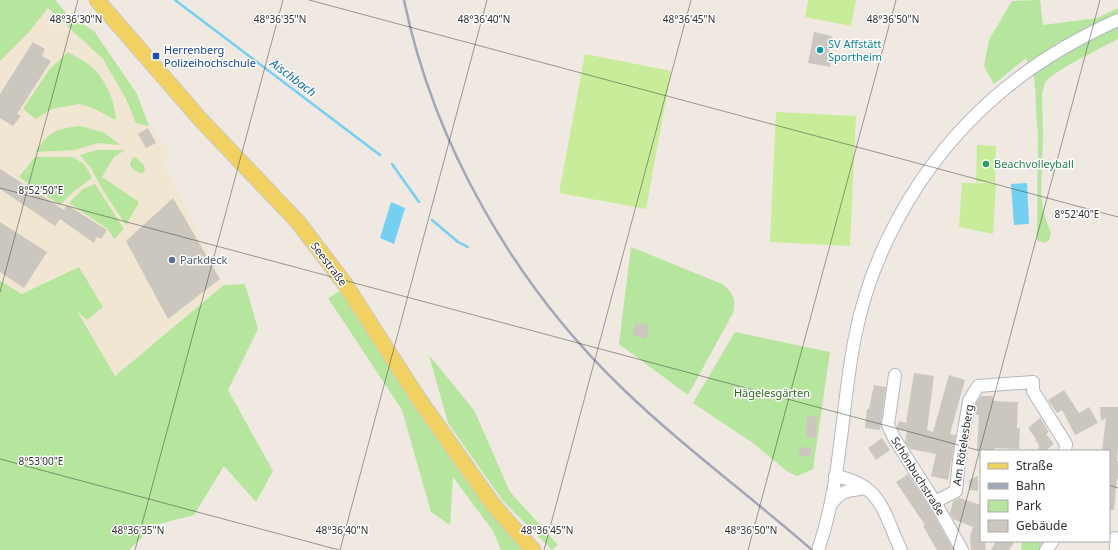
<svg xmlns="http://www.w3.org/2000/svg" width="1118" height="550" viewBox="0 0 1118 550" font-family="'Noto Sans',sans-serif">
  <rect width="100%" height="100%" fill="#efe9e1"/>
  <polygon fill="#f0e6d1" points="0,0 48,8 103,59 126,99 136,123 149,126 169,151 165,165 224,285 114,376 76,309 22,294 0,281"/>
  <g fill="#b6e59e">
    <polygon points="0,0 55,0 67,14 94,31 137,94 149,126 136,123 126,99 103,59 48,8 29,32 0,61"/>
    <polygon points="1040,0 1043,25 1097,18 1118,8 1118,16 1028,64 1026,58 994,84 984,66 989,40 1012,1"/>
    <path d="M1118,24v15l-48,25 -20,13 -5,6 -3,10 1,41 -2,61 3,19 7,20 -2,6 -5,3 -7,-3 1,-108c-3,-20 -1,-40 -5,-60l46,-29z"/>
    <path d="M68,52c8,5 19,10 26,17 13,14 21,33 22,51l-23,-12 -14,-4 -27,5 -16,10 -13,-10 26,-39z"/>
    <path d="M80,126l25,7 15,12 -22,-2 -23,7 -40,2c17,-22 17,-22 45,-26z"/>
    <polygon points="97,150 125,150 114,157 102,177 139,202 126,225 102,189 91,168 80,155"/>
    <polygon points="35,157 73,157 85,165 92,178 73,192 60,205 19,177"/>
    <path d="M135,157l8,7 2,5 -2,4c-6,0 -10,-3 -13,-8l2,-7z"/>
    <polygon points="95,184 124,229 114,239 108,229 69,203 83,189"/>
    <path d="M631,247l91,37c11,9 14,14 11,29l-45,82 -69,-51z"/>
    <polygon points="79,267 103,307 87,320 77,311 115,376 224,285 245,284 258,329 228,390 273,471 256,502 224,466 194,515 155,525 129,550 0,550 0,281 22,294"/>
    <polygon points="343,289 473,489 524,550 501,550 493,531 453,477 450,525 431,512 402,410 328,298"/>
    <polygon points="735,332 830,352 813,469 797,476 787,471 753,443 693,403"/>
    <polygon points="429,355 474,410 510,492 558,545 552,550 503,501 448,423"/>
    <polygon points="1022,541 1045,541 1039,550 1021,550"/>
  </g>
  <g fill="#c9ec9a">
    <polygon points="808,0 856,0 851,26 805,17"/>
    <polygon points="585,54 671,71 646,209 559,193"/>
    <polygon points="776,112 856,116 850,246 770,242"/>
    <polygon points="977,145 996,146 995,182 976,182"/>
    <polygon points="962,183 996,183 993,234 959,227"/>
  </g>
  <g fill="#75cff0">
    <polygon points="1027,183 1029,224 1014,225 1011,184"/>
    <polygon points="391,202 405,208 394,244 380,238"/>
  </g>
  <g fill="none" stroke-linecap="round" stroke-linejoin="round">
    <g stroke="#75cff0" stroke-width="2.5">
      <polyline points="175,0 380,155"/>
      <polyline points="392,164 419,202"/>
      <polyline points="432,220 458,242 468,247"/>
    </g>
  </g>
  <g fill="#cbc7bf">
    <polygon points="814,32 832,36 829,52 833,53 830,67 808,63"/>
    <polygon points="33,42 45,49 42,56 51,61 17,114 21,116 13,126 0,118 0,94"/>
    <polygon points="148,128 156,143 146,148 138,134"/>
    <polygon points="0,169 64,210 67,205 107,230 101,239 97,237 94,243 60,219 55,226 0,189"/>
    <polygon points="173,198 220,279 168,319 126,241"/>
    <polygon points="0,222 47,252 24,288 0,272"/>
    <polygon points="636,322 650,326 646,339 632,335"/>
    <polygon points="914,373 934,376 927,430 933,432 949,375 965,380 950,434 956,435 948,480 931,476 936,454 910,449 905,442 907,431 898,429 897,427 899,421 906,423"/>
    <polygon points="874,385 886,387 880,430 865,428 867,409 869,409"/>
    <polygon points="1064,390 1079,413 1089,407 1098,423 1075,435 1062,410 1057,413 1048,400"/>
    <polygon points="981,396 993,396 993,401 1018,402 1017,428 1020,428 1019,449 995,448 994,451 977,451 979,415 976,415 976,403"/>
    <polygon points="1100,407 1118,407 1118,447 1117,461 1118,461 1118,479 1117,478 1114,510 1109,510 1109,451 1102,451 1106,418 1101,421"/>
    <polygon points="807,416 817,417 816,438 806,437"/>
    <polygon points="1040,418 1049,432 1046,434 1054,444 1045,451 1038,451 1039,445 1035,440 1036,439 1028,428"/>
    <polygon points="882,438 890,450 876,460 868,448"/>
    <polygon points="800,447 811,448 810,457 799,456"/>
    <polygon points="908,474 929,506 953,549 951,550 937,550 923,526 925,525 896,482"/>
    <polygon points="978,476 978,491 969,490 969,480"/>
    <polygon points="960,498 981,505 981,541 985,541 986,550 971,550 970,536 973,527 953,519 950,513 953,501"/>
    <polygon points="996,541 1015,541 1009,550 991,550"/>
  </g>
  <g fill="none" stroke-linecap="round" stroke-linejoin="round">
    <defs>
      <g id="minor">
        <polyline points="895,375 888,425 894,438 935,502 962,550"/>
        <path d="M835,476c48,9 48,37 66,74"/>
        <polyline points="935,502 956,491 959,460 969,401 978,386 1033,382 1033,391 1066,444 1065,451"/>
        <path d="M831,504c13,-16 16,-12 35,-16"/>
        <polyline points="1115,538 1116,550"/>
        <path d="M818,550c24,-69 23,-143 37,-213 19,-97 76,-189 152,-250 34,-28 71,-49 111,-67"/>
        <polyline points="1046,550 1053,541"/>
      </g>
      <polyline id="major" points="97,0 200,119 298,222 345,284 418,398 494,506 533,550"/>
    </defs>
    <use href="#minor" stroke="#b4b7c1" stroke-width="14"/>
    <use href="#major" stroke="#c9c9c9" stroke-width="17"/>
    <use href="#minor" stroke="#fff" stroke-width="12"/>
    <use href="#major" stroke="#f2d163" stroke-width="15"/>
    <path stroke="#a3a6b8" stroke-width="2.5" d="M404,0c30,145 111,285 218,388 60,58 127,107 190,162"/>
  </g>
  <path fill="none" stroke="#2e2e2e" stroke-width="1" stroke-opacity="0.45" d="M309,0l809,217M0,188l981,263M0,292l78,-292M0,459l339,91M1109,485l9,3M135,550l148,-550M340,550l147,-550M544,550l147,-550M748,550l148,-550M953,550l147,-550"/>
  <circle fill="#0f9aa8" stroke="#fff" stroke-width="1.5" cx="820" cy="50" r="4"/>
  <rect fill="#1a4fb4" stroke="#fff" stroke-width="1.5" x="152" y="52" width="8" height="8" rx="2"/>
  <circle fill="#2e9e5b" stroke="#fff" stroke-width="1.5" cx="986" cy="164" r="4"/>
  <circle fill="#5c6f8a" stroke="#fff" stroke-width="1.5" cx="172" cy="260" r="4"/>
  <g text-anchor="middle" stroke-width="3" stroke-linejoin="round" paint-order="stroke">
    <g font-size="11" fill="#0d838f" stroke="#fff" text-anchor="start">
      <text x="828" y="48">SV Affstätt<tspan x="828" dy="13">Sportheim</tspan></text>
    </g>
    <g font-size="11" fill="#164399" stroke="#fff" text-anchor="start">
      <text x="164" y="54">Herrenberg<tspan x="164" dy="13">Polizeihochschule</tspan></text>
    </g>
    <g font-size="11" fill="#27864d" stroke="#fff" text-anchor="start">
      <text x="994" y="168">Beachvolleyball</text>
    </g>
    <g font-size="11" fill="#4e5e75" stroke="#fff" text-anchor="start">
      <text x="180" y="264">Parkdeck</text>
    </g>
    <g font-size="11" fill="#2e2e2e" stroke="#fff">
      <text transform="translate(329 264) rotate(53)" y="4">Seestraße</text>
      <text transform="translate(963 445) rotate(-81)" y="4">Am Rötelesberg</text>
      <text transform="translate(918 476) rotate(58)" y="4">Schönbuchstraße</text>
    </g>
    <g font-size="11" fill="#2c6e1b" stroke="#fff">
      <text x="772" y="397">Hägelesgärten</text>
    </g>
    <g font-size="12" font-style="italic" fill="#0d6fa3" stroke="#fff">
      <text transform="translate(293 78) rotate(37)" y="4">Aischbach</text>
    </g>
  </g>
  <g font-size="10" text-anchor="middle" fill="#2e2e2e" stroke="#fff" stroke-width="3" stroke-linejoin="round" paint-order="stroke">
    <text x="76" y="23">48°36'30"N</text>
    <text x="280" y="23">48°36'35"N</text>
    <text x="484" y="23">48°36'40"N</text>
    <text x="689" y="23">48°36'45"N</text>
    <text x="893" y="23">48°36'50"N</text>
    <text x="41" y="194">8°52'50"E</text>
    <text x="1077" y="218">8°52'40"E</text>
    <text x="41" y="465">8°53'00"E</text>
    <text x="138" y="534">48°36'35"N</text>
    <text x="342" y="534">48°36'40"N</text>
    <text x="547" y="534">48°36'45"N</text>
    <text x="751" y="534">48°36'50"N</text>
  </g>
  <rect x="980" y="450" width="130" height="92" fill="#ffffff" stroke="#ababab"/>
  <rect x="988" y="463" width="20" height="6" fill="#f2d163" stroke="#ababab"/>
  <text x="1016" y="470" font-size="12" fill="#2e2e2e">Straße</text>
  <rect x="988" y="483" width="20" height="6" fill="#a3a6b8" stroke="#ababab"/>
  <text x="1016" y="490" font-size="12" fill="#2e2e2e">Bahn</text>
  <rect x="988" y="500" width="20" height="12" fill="#b6e59e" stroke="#ababab"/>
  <text x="1016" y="510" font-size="12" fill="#2e2e2e">Park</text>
  <rect x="988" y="520" width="20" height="12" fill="#cbc7bf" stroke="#ababab"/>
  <text x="1016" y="530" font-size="12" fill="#2e2e2e">Gebäude</text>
</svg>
